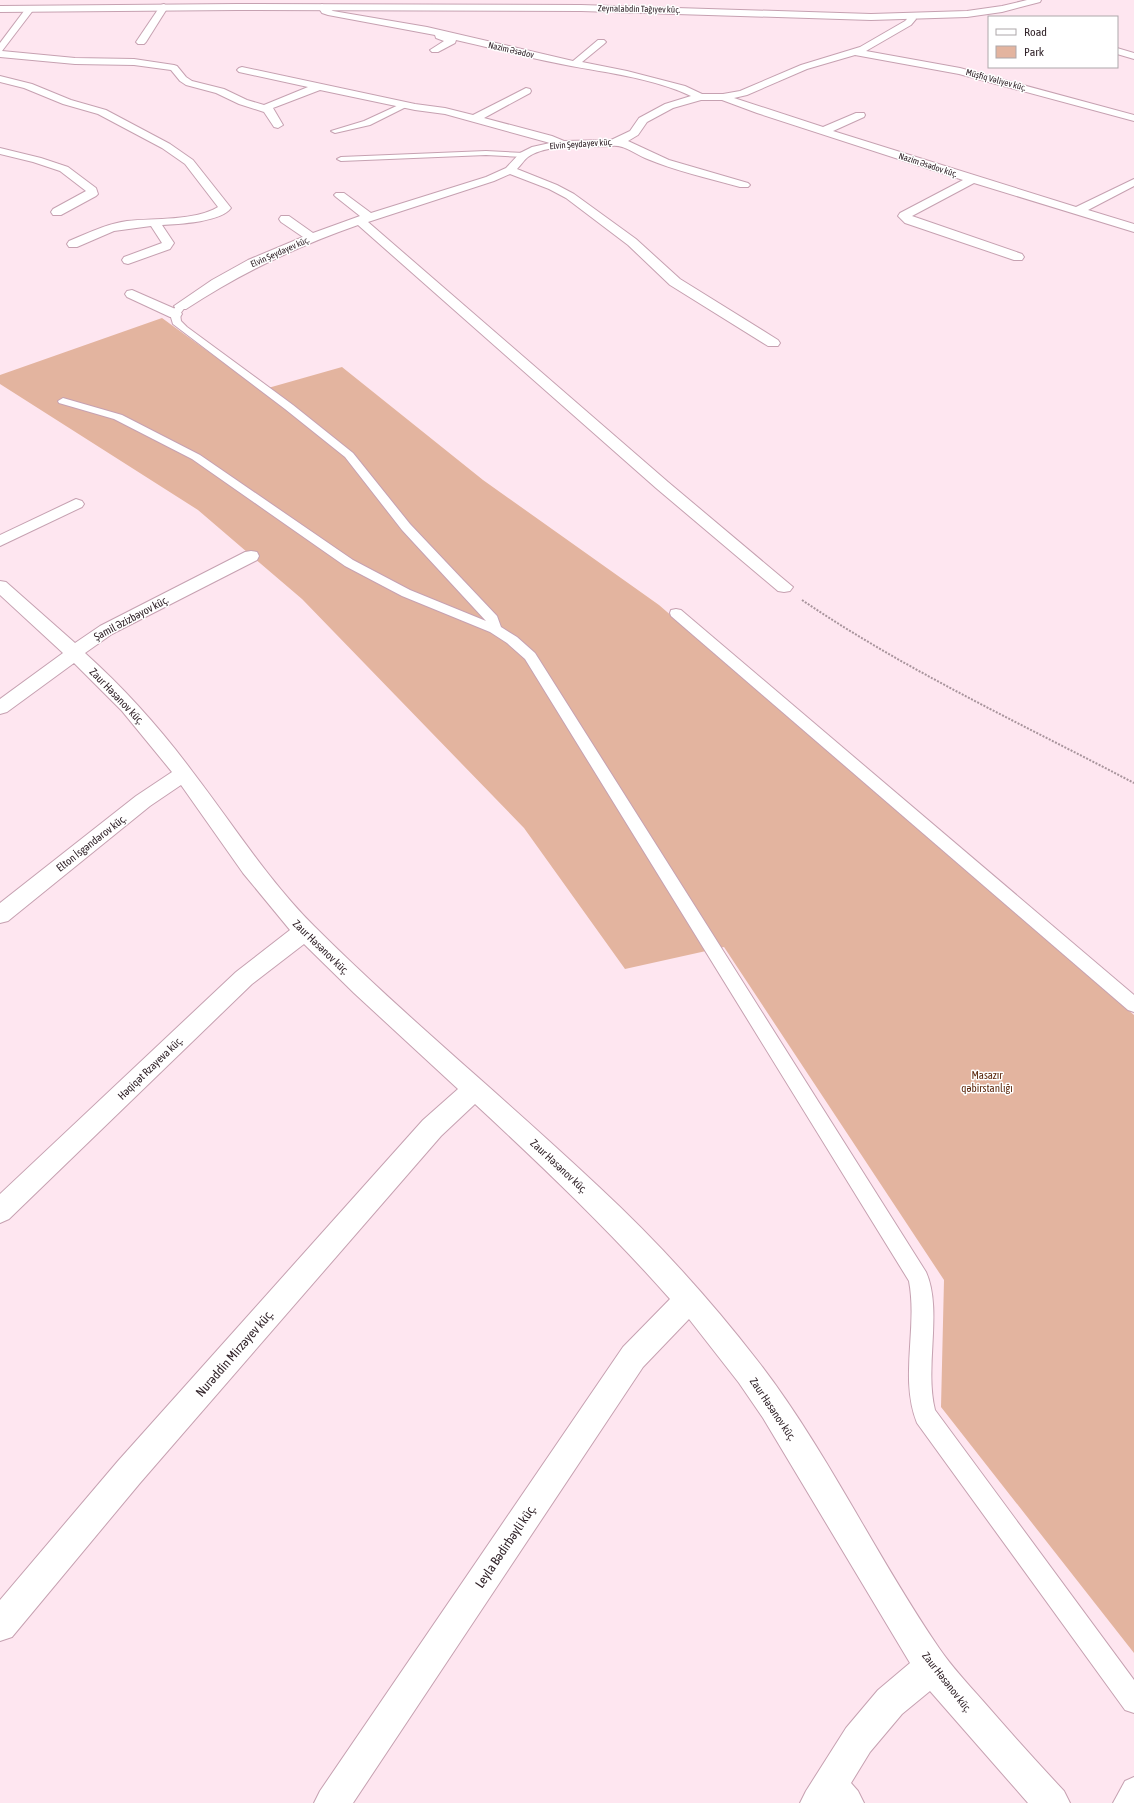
<svg xmlns="http://www.w3.org/2000/svg" width="1134" height="1803" viewBox="0 0 1134 1803" font-family="'Asap Condensed',sans-serif">
  <rect width="100%" height="100%" fill="#fee6f0"/>
  <polygon fill="#e3b49f" points="162,318 261,390 342,367 483,480 659,605 1134,1015 1134,1653 941,1407 944,1280 724,947 625,969 524,828 302,599 198,510 0,384 0,375"/>
  <g fill="none" stroke-linecap="round" stroke-linejoin="round">
    <defs>
      <g id="service">
        <polygon points="403,103 406,103 410,105 370,125 335,133 331,131 364,121"/>
        <polygon points="486,151 524,153 528,155 524,157 486,155 341,161 337,159 341,157"/>
        <path d="M181,303l5,3 -6,8 1,7 6,6 106,78 60,48 57,71 87,92 4,11 16,10 18,16 391,619c17,38 -2,95 9,138l199,270v33l-9,-3 -208,-287c-18,-45 1,-95 -8,-142l-384,-622 -18,-16 -17,-11 -88,-36 -57,-30 -153,-107 -78,-40 -55,-16 -1,-2 5,-3 59,17 78,40 153,105 57,30 76,31 -84,-91 -57,-73 -60,-48 -112,-85 -3,-10 8,-10z"/>
        <polygon points="676,609 681,610 1134,995 1134,1012 1128,1010 671,616 670,613 671,610"/>
        <polygon points="1134,1777 1134,1803 1113,1803 1125,1781"/>
      </g>
      <g id="minor">
        <polygon points="164,4 168,7 146,42 144,44 138,44 136,42 161,5"/>
        <path d="M322,4l11,7 94,16 146,34 25,-21h6l2,2 -2,2 -22,18 45,9 58,15 17,8h21l17,-3 61,-26 59,-18 45,-26 2,-2 1,-5h6l2,5 -5,6 -45,26 94,17 174,47v6l-175,-47 -104,-19 -48,14 -60,26 -13,3 89,29 33,-14h8l1,2 -1,2 -31,14 243,76 58,-28v7l-46,24 46,14v8l-160,-49 -62,33 110,38 2,3 -2,3h-8l-109,-37 -7,-7 2,-3 63,-33 -206,-67 -35,-13h-21l-28,8 -26,14 -9,13 -10,6 41,19 79,23 2,2 -2,2h-8c-32,-9 -65,-16 -95,-29 -11,-5 -22,-14 -34,-12 -23,1 -64,-3 -83,11 -4,3 -7,8 -11,12l40,16 17,9 62,45 44,40 98,61 2,3 -2,3h-10l-98,-61 -42,-40 -62,-47 -17,-9 -39,-15 -16,7 -126,41 300,260 125,105 -3,4 -6,1 -6,-1 -122,-103 -298,-263c-63,22 -117,48 -172,84h-10l-2,-3 38,-26 36,-20 55,-23 -22,-15 -2,-3 2,-3h8l24,17 47,-17 -24,-19 -2,-2 2,-2h8l27,20 115,-36 20,-9 14,-15 12,-6 18,-4 -105,-29 -30,-4 -95,-20 -47,18 10,17 -5,3 -4,-1 -10,-15 -25,-8 -23,-11 -30,-8 -6,-4 -9,-11 -37,-5 -59,-1 -75,-7v-14l27,-36 3,-1 4,3 -32,42 73,7 59,1 40,6 3,1 9,11 6,4 32,8 23,11 17,5 44,-18 -69,-15 -2,-2 2,-2 3,-1 173,37 30,4 28,7 53,-27 4,1 1,2 -1,2 -46,25 68,18 12,5 47,-1 19,-9 9,-13 26,-14 26,-8c-38,-18 -84,-23 -125,-31 -37,-7 -74,-17 -110,-25l-1,3 -17,9h-6l-2,-2 14,-9 -8,-3 -1,-3 -107,-20 -6,-2 -4,-6z"/>
        <path d="M0,76l32,8 39,16 35,10 64,34 23,16 38,48c-10,14 -52,16 -69,17l12,18 -4,6 -42,15 -4,-1 -2,-3 2,-3 38,-14 -11,-17 -37,5 -37,16h-8l-2,-3 2,-3c19,-8 37,-17 58,-20 27,-3 68,0 91,-14l-33,-43 -23,-16 -64,-34 -35,-10 -39,-16 -24,-6z"/>
        <polygon points="0,148 41,158 68,167 96,188 98,194 96,196 61,215 53,215 51,212 53,209 86,191 60,171 33,162 0,154"/>
        <polygon points="132,290 180,311 182,314 180,317 170,317 127,297 125,294 127,291"/>
        <polygon points="76,499 82,501 84,504 82,507 0,546 0,535"/>
        <path d="M251,551l6,1 2,4 -2,4 -145,74 -27,19c40,36 75,75 107,118 40,52 75,108 122,155 91,91 191,172 285,261 57,53 110,111 158,173 70,90 118,195 182,288 13,19 29,36 44,53 26,30 53,60 81,90l6,12h-42l-98,-112 -28,23 -32,38 -19,31 7,8 6,12h-64l6,-12 40,-63 32,-38 32,-27 -147,-245 -24,-35 -50,-64 -46,48 -290,436h-39l6,-12 303,-444 47,-48c-61,-69 -127,-132 -195,-195l-34,32 -301,347 -128,154 -12,4v-41l118,-139 305,-341 35,-31 -104,-96 -50,-49 -52,40 -243,235 -9,4v-29l236,-222 54,-42 -47,-57 -62,-88 -31,21 -142,115 -8,2v-20l136,-107 36,-24 -50,-61 -48,-48 -67,49 -7,2v-15l63,-46 -63,-58v-14l6,1 69,61 25,-17 145,-74z"/>
      </g>
      <g id="tertiary">
        <polygon points="1027,0 1041,0 1040,2 1002,12 967,17 871,20 581,11 237,10 0,12 0,6 237,4 581,5 871,14 967,11 1002,6"/>
        <polygon points="1117,48 1134,53 1134,59 1117,54"/>
      </g>
    </defs>
    <use href="#service" stroke="#c6a1b1" stroke-width="2"/>
    <use href="#minor" stroke="#c6a1b1" stroke-width="2"/>
    <use href="#tertiary" stroke="#c6a1b1" stroke-width="2"/>
    <path stroke="#a8949c" stroke-width="2" stroke-dasharray="2 1.5" stroke-linecap="butt" d="M802,600c105,71 220,124 332,183"/>
    <use href="#service" fill="#fff" fill-rule="evenodd"/>
    <use href="#minor" fill="#fff" fill-rule="evenodd"/>
    <use href="#tertiary" fill="#fff" fill-rule="evenodd"/>
  </g>
  <g text-anchor="middle" stroke-width="3" stroke-linejoin="round" paint-order="stroke">
    <g font-size="9" fill="#32242a" stroke="#fff">
      <text transform="translate(639 9) rotate(1)" y="3">Zeynalabdin Tağıyev küç.</text>
      <text transform="translate(511 50) rotate(13)" y="3">Nazim Əsədov</text>
      <text transform="translate(996 80) rotate(15)" y="3">Müşfiq Vəliyev küç.</text>
      <text transform="translate(581 144) rotate(-4)" y="3">Elvin Şeydayev küç.</text>
      <text transform="translate(928 165) rotate(18)" y="3">Nazim Əsədov küç.</text>
      <text transform="translate(280 252) rotate(-24)" y="3">Elvin Şeydayev küç.</text>
    </g>
    <g font-size="11" fill="#32242a" stroke="#fff">
      <text transform="translate(131 618) rotate(-28)" y="4">Şamil Əzizbəyov küç.</text>
      <text transform="translate(117 696) rotate(46)" y="4">Zaur Həsənov küç.</text>
      <text transform="translate(91 843) rotate(-38)" y="4">Elton İsgəndərov küç.</text>
      <text transform="translate(321 947) rotate(44)" y="4">Zaur Həsənov küç.</text>
      <text transform="translate(150 1068) rotate(-44)" y="4">Həqiqət Rzayeva küç.</text>
      <text transform="translate(559 1166) rotate(43)" y="4">Zaur Həsənov küç.</text>
      <text transform="translate(773 1409) rotate(56)" y="4">Zaur Həsənov küç.</text>
      <text transform="translate(947 1682) rotate(52)" y="4">Zaur Həsənov küç.</text>
    </g>
    <g font-size="11" fill="#5e2b10" stroke="#fff">
      <text x="987" y="1079">Masazır<tspan x="987" dy="13">qəbirstanlığı</tspan></text>
    </g>
    <g font-size="13" fill="#32242a" stroke="#fff">
      <text transform="translate(234 1353) rotate(-49)" y="5">Nurəddin Mirzəyev küç.</text>
      <text transform="translate(505 1546) rotate(-56)" y="5">Leyla Bədirbəyli küç.</text>
    </g>
  </g>
  <rect x="988" y="16" width="130" height="52" fill="#ffffff" stroke="#ada7aa"/>
  <rect x="996" y="29" width="20" height="6" fill="#ffffff" stroke="#ada7aa"/>
  <text x="1024" y="36" font-size="12" fill="#32242a">Road</text>
  <rect x="996" y="46" width="20" height="12" fill="#e3b49f" stroke="#ada7aa"/>
  <text x="1024" y="56" font-size="12" fill="#32242a">Park</text>
</svg>
